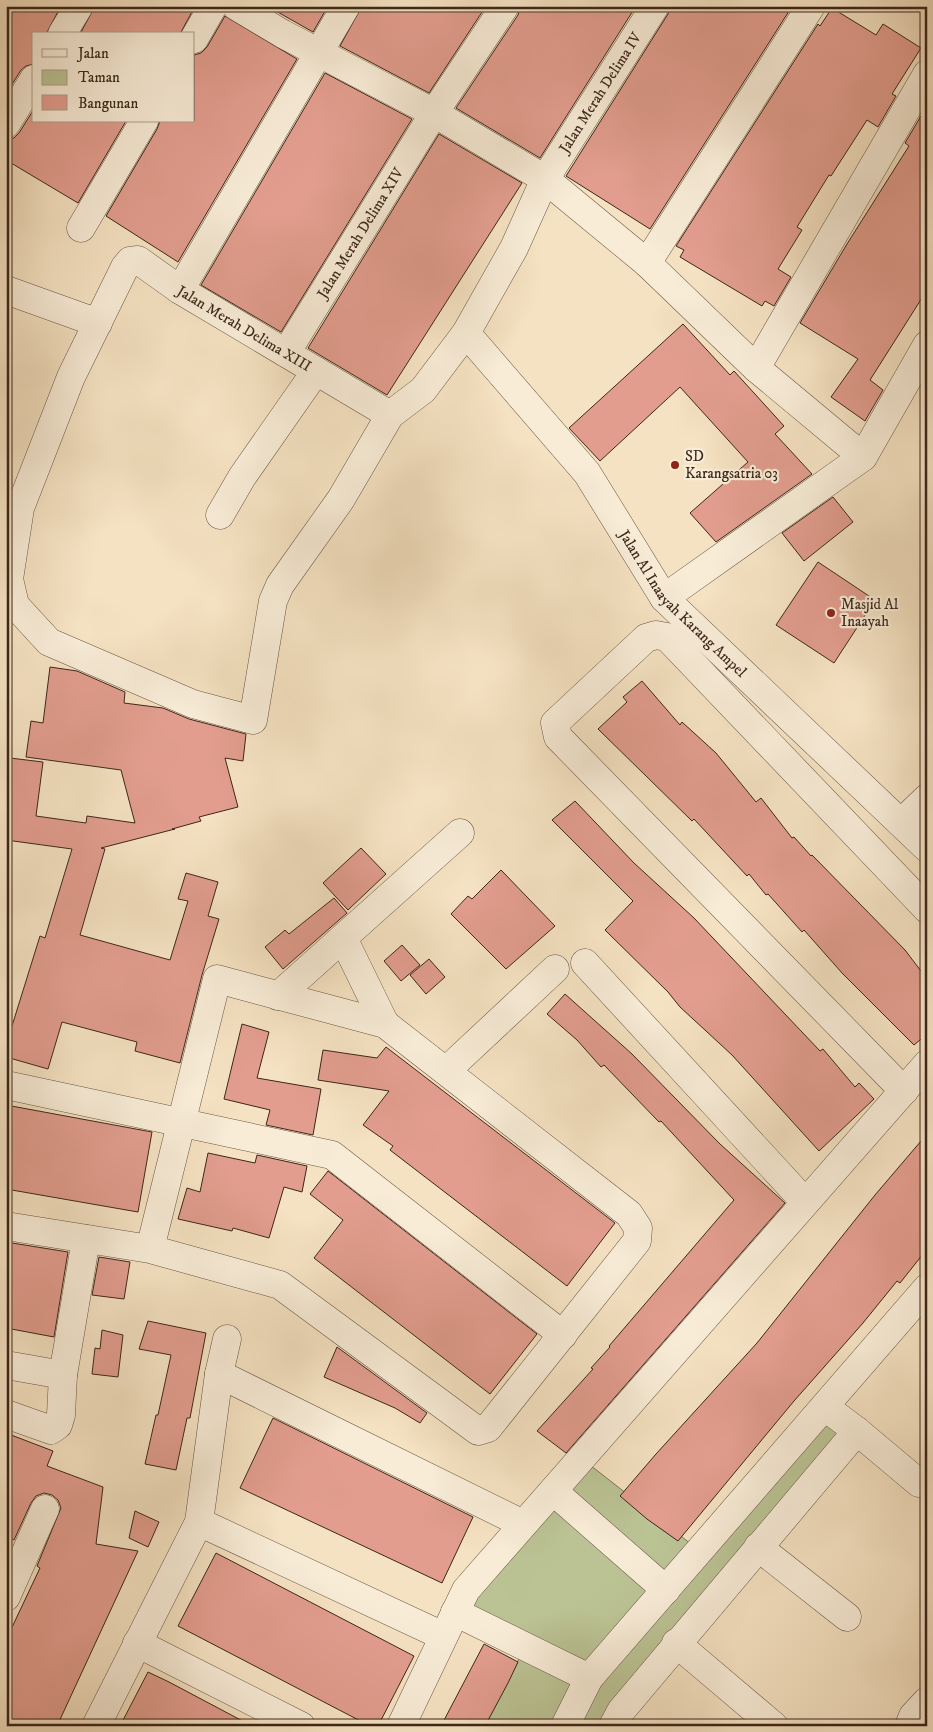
<svg xmlns="http://www.w3.org/2000/svg" width="933" height="1732" viewBox="0 0 933 1732" font-family="'IM FELL DW Pica',serif">
  <rect width="100%" height="100%" fill="#f5e2c2"/>
  <filter id="stains"><feTurbulence type="fractalNoise" baseFrequency=".004" numOctaves="4"/><feColorMatrix values="0 0 0 0 .2 0 0 0 0 .09 0 0 0 0 .02 0 0 0 .5 -.17"/></filter>
  <radialGradient id="worn" r=".72"><stop offset=".6" stop-color="#630" stop-opacity="0"/><stop offset="1" stop-color="#630" stop-opacity=".3"/></radialGradient>
  <polygon fill="#bbc394" stroke="#7c7557" points="825,1407 857,1431 613,1726 485,1726 525,1647 455,1612 581,1458 700,1551"/>
  <g fill="#e29d8e" stroke="#3c271a">
    <polygon points="6,6 61,6 46,34 34,34 34,64 26,66 21,70 6,94"/>
    <polygon points="95,6 195,6 180,34 80,34"/>
    <polygon points="267,6 328,6 313,32"/>
    <polygon points="362,6 486,6 429,93 340,46"/>
    <polygon points="521,6 636,6 540,158 456,108 518,15"/>
    <polygon points="671,6 791,8 650,229 566,176 668,14"/>
    <polygon points="832,8 876,35 883,24 921,48 892,94 896,96 878,127 867,120 831,176 829,175 797,227 802,230 778,269 791,277 774,306 765,301 762,306 680,257 684,250 676,246 818,24 820,26"/>
    <polygon points="225,16 297,59 178,262 106,216 157,129 160,121 194,121 194,55 201,53 207,47"/>
    <polygon points="325,73 412,119 281,332 201,285"/>
    <polygon points="34,109 34,121 126,121 78,203 6,160 6,140 14,138 19,133"/>
    <polygon points="921,116 927,119 927,290 870,380 883,390 865,421 831,397 858,359 800,323 847,244 909,146 905,143"/>
    <polygon points="439,134 522,183 387,395 308,348"/>
    <polygon points="683,324 730,375 734,371 784,426 775,434 812,474 716,542 690,513 748,462 680,387 600,461 569,428"/>
    <polygon points="833,497 853,522 804,561 782,533"/>
    <polygon points="818,562 875,600 834,663 776,625"/>
    <polygon points="50,667 77,671 125,692 124,703 163,708 189,719 246,734 243,761 225,758 238,807 199,817 201,821 172,829 175,829 101,848 105,849 80,935 170,960 188,901 178,899 186,873 218,882 208,916 219,919 202,975 180,1063 135,1051 137,1042 62,1022 48,1069 6,1057 6,1025 12,1026 40,936 45,938 72,849 6,840 6,787 10,758 43,762 36,816 86,823 87,816 135,823 121,770 26,757 31,721 43,723"/>
    <polygon points="642,681 680,725 682,722 716,753 756,802 761,798 792,838 794,837 811,856 812,855 905,950 927,979 927,1034 914,1045 842,973 804,930 802,932 768,894 766,895 749,874 747,876 694,819 692,821 598,729 627,702 623,697"/>
    <polygon points="575,801 634,863 694,918 820,1051 823,1049 855,1087 859,1083 874,1099 819,1151 732,1055 680,1007 668,992 605,930 633,901 552,820"/>
    <polygon points="361,848 386,874 348,910 323,883"/>
    <polygon points="501,870 555,926 506,969 451,914 468,896 472,899"/>
    <polygon points="334,898 347,913 283,969 265,947 285,930 289,934"/>
    <polygon points="402,945 420,965 401,981 384,961"/>
    <polygon points="429,959 445,977 426,994 410,975"/>
    <polygon points="565,994 632,1054 720,1144 785,1203 566,1453 537,1431 593,1369 591,1368 610,1347 609,1346 734,1200 661,1121 659,1122 604,1065 601,1067 577,1040 547,1014"/>
    <polygon points="242,1024 269,1032 257,1078 321,1089 313,1135 266,1125 270,1110 224,1099"/>
    <polygon points="386,1047 615,1223 567,1286 390,1150 393,1146 363,1125 389,1091 318,1080 323,1050 377,1058"/>
    <polygon points="6,1105 152,1132 138,1212 6,1189"/>
    <polygon points="927,1134 927,1249 900,1283 897,1281 863,1323 794,1401 678,1541 647,1519 620,1496 656,1454 757,1343 875,1195"/>
    <polygon points="208,1153 255,1163 257,1155 307,1166 302,1192 284,1187 269,1238 233,1228 232,1231 178,1219 187,1188 200,1192"/>
    <polygon points="328,1171 537,1334 490,1394 314,1258 343,1220 310,1194"/>
    <polygon points="6,1242 68,1252 54,1337 6,1328"/>
    <polygon points="99,1257 130,1262 124,1299 92,1295"/>
    <polygon points="148,1321 206,1333 190,1418 187,1418 176,1470 145,1464 156,1415 158,1415 171,1355 139,1349"/>
    <polygon points="102,1330 123,1335 118,1377 92,1374 95,1348 100,1349"/>
    <polygon points="337,1347 427,1413 420,1423 395,1408 324,1377"/>
    <polygon points="273,1418 473,1517 442,1583 240,1488"/>
    <polygon points="6,1433 53,1451 47,1466 103,1487 96,1544 138,1551 57,1726 6,1726 6,1640 40,1568 37,1566 61,1508 58,1500 52,1495 44,1493 36,1496 31,1503 14,1540 6,1537"/>
    <polygon points="135,1511 159,1522 148,1547 129,1538"/>
    <polygon points="216,1553 414,1656 378,1726 370,1726 178,1626"/>
    <polygon points="484,1644 518,1662 508,1683 485,1726 441,1726"/>
    <polygon points="148,1672 169,1682 252,1726 120,1726"/>
  </g>
  <g fill="none" stroke-linecap="round" stroke-linejoin="round">
    <defs>
      <g id="minor">
        <polyline points="236,6 283,34 434,113 545,179 647,263 756,368 863,457"/>
        <polyline points="62,34 79,6"/>
        <polyline points="194,39 213,6"/>
        <polyline points="6,124 34,79"/>
        <polyline points="81,228 144,121"/>
        <polyline points="647,263 811,6"/>
        <polyline points="6,290 98,323"/>
        <polyline points="180,290 346,6"/>
        <path id="s1" d="M466,333l121,140 77,125 263,250"/>
        <path id="s2" d="M286,353l148,-240 71,-107"/>
        <polyline points="756,368 927,74"/>
        <path id="s3" d="M390,415l-49,84 -61,86 -7,16 -20,119 -60,-16 -144,-62 -34,-37 -6,-26 11,-71 51,-131 54,-110 5,-6 8,-1 42,30 210,125 33,-25 43,-57 48,-85 31,-69 110,-173"/>
        <polyline points="220,515 242,477 316,371"/>
        <polyline points="664,598 863,457 927,345"/>
        <polyline points="901,823 927,798"/>
        <polyline points="343,938 385,1024"/>
        <polyline points="585,963 805,1202"/>
        <polyline points="278,996 460,833"/>
        <polyline points="447,1070 555,969"/>
        <polyline points="6,1085 332,1155 563,1335"/>
        <polyline points="904,1091 558,737 555,723 646,638 656,635 667,637 927,909"/>
        <polyline points="6,1226 150,1249 280,1285 478,1431 488,1428 637,1241 638,1228 629,1214 385,1024 217,979 150,1249"/>
        <polyline points="227,1339 219,1374 523,1524"/>
        <polyline points="6,1365 63,1375"/>
        <polyline points="6,1414 51,1430 58,1425 61,1415 63,1375 86,1239"/>
        <polyline points="857,1431 919,1483"/>
        <polyline points="553,1491 666,1590"/>
        <polyline points="199,1522 443,1636"/>
        <polyline points="758,1547 847,1617"/>
        <polyline points="6,1597 45,1509"/>
        <polyline points="455,1612 589,1678"/>
        <polyline points="137,1643 301,1726"/>
        <polyline points="676,1643 774,1726"/>
        <polyline points="96,1726 199,1522 219,1374"/>
        <polyline points="401,1726 466,1590 927,1064"/>
        <polyline points="565,1726 589,1678 927,1288"/>
        <polyline points="613,1726 621,1711 857,1431 825,1407"/>
        <polyline points="909,1726 913,1716 927,1701"/>
      </g>
    </defs>
    <use href="#minor" stroke="#6a5644" stroke-width="29"/>
    <use href="#minor" stroke="#f8ecd7" stroke-width="28"/>
  </g>
  <g fill="#8f2418" stroke="#f8ecd7" stroke-width="2">
    <circle cx="675" cy="465" r="5"/>
    <circle cx="831" cy="613" r="5"/>
  </g>
  <g text-anchor="middle" stroke-width="4.5" stroke-linejoin="round" paint-order="stroke">
    <g font-size="15" fill="#3c271a" stroke="#f8ecd7">
      <text dy="5" stroke="none"><textPath href="#s3" startOffset="1672">Jalan Merah Delima IV</textPath></text>
      <text dy="5" stroke="none"><textPath href="#s2" startOffset="141">Jalan Merah Delima XIV</textPath></text>
      <text dy="5" stroke="none"><textPath href="#s3" startOffset="1114">Jalan Merah Delima XIII</textPath></text>
      <text dy="5" stroke="none"><textPath href="#s1" startOffset="348">Jalan Al Inaayah Karang Ampel</textPath></text>
    </g>
    <g font-size="15" fill="#3c271a" stroke="#f8ecd7" text-anchor="start">
      <text x="685" y="461">SD<tspan x="685" dy="17">Karangsatria 03</tspan></text>
      <text x="841" y="609">Masjid Al<tspan x="841" dy="17">Inaayah</tspan></text>
    </g>
  </g>
  <rect width="933" height="1732" fill="none" stroke="#f5e2c2" stroke-width="25"/>
  <rect x="8" y="8" width="918" height="1717" fill="none" stroke="#3c271a" stroke-width="2.5"/>
  <rect x="12" y="12" width="908" height="1707" fill="none" stroke="#3c271a"/>
  <rect x="32" y="32" width="162" height="90" fill="#f8ecd7" stroke="#ad9d8b"/>
  <rect x="42" y="49" width="25" height="8" fill="#f8ecd7" stroke="#ad9d8b"/>
  <text x="78" y="58" font-size="15" fill="#3c271a">Jalan</text>
  <rect x="42" y="70" width="25" height="15" fill="#bbc394" stroke="#ad9d8b"/>
  <text x="78" y="82" font-size="15" fill="#3c271a">Taman</text>
  <rect x="42" y="95" width="25" height="15" fill="#e29d8e" stroke="#ad9d8b"/>
  <text x="78" y="108" font-size="15" fill="#3c271a">Bangunan</text>
  <rect width="100%" height="100%" filter="url(#stains)"/>
  <rect width="100%" height="100%" fill="url(#worn)"/>
</svg>
